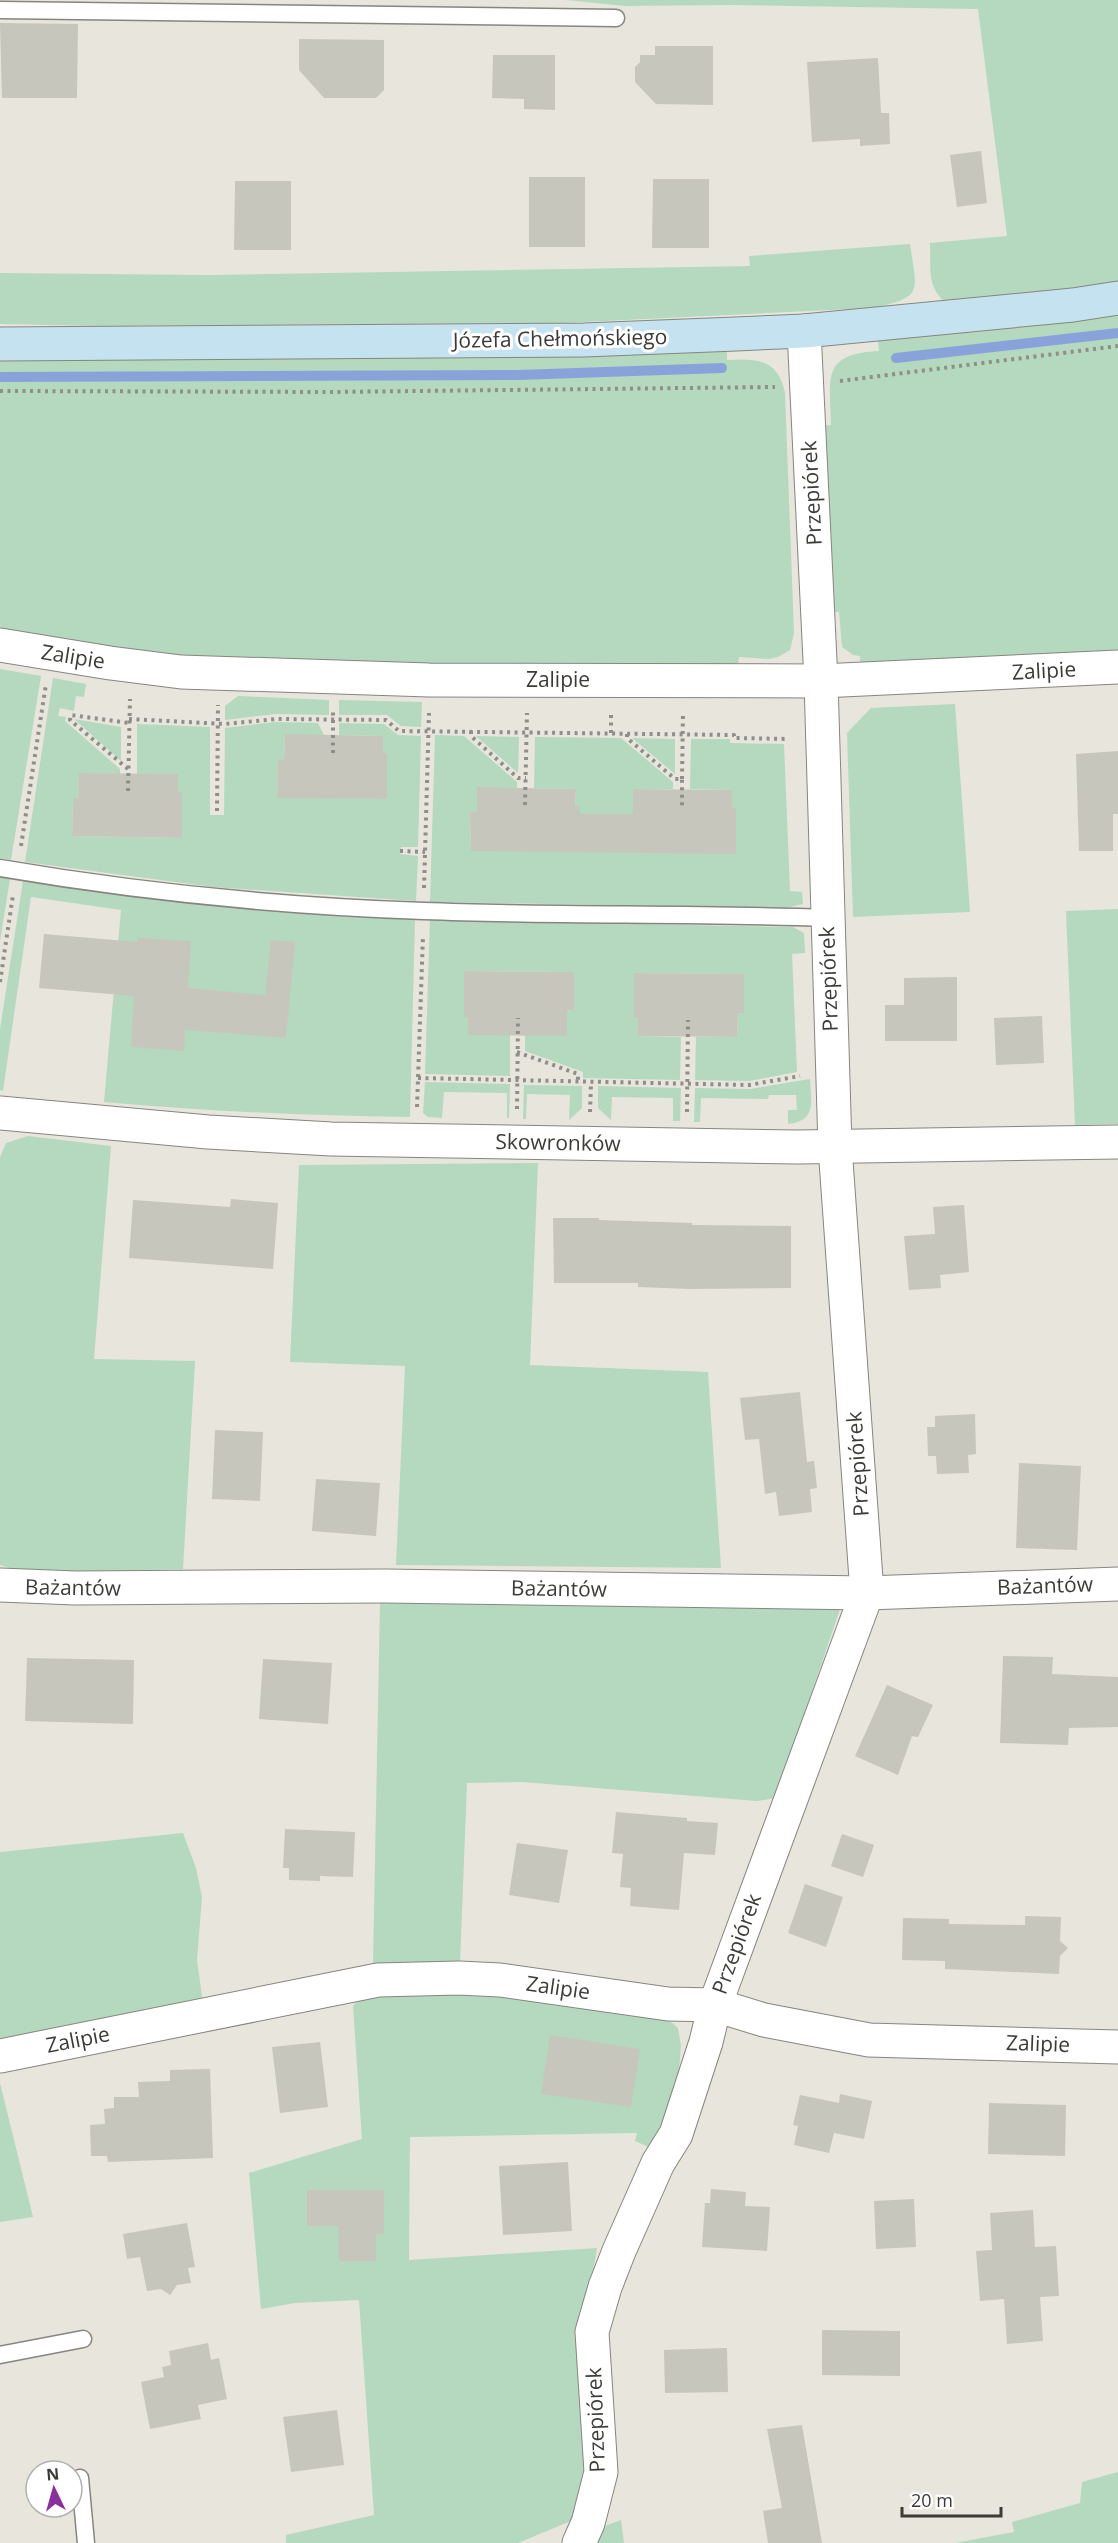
<svg xmlns="http://www.w3.org/2000/svg" width="1118" height="2543" viewBox="0 0 1118 2543" font-family="'Open Sans',sans-serif">
  <rect width="100%" height="100%" fill="#e7e5dc"/>
  <g fill="#b4d9bf">
    <path d="M566,0h552v285l-169,21c-23,-19 -18,-35 -19,-63l77,-7 -29,-227 -247,-4 -106,1z"/>
    <path d="M910,244c7,49 14,53 -38,64l-309,15 -465,3 -98,-2v-51l208,2 542,-9 -1,-10z"/>
    <path d="M1118,315v347l-258,5v-11l-7,-1 -11,-8 -3,-35h-11l-7,-186 10,-1c-1,-48 -10,-71 48,-74l-1,-10z"/>
    <path d="M727,350v10c30,-2 51,-1 58,33l9,240 -4,17 -12,7 -9,2 -30,-2 -1,10 -408,-3 -96,-4 -83,-7 -151,-22v-271z"/>
    <polygon points="0,669 41,676 11,860 0,858"/>
    <polygon points="53,678 86,684 84,697 76,696 74,711 60,708 58,716 66,717 65,721 120,769 120,774 79,773 79,798 73,798 72,836 182,838 182,792 178,792 178,774 137,774 137,724 210,727 210,815 224,815 225,728 276,722 318,723 324,735 285,735 284,760 278,760 277,797 387,799 387,754 383,753 383,736 339,735 339,723 384,724 398,735 421,736 418,847 401,847 400,854 418,856 416,901 213,887 25,862"/>
    <polygon points="238,696 329,700 329,715 276,714 225,720 225,706"/>
    <polygon points="339,700 422,702 421,727 401,726 387,715 339,715"/>
    <polygon points="955,704 970,912 853,917 847,733 871,708"/>
    <polygon points="74,719 121,727 121,761"/>
    <polygon points="435,735 464,736 517,782 517,788 477,788 477,812 470,812 471,851 520,851 575,806 576,789 534,788 535,737 621,738 673,782 673,789 633,789 633,814 626,814 736,854 736,808 732,808 732,790 690,789 691,739 730,739 730,743 784,744 790,891 802,892 803,904 786,908 430,902"/>
    <polygon points="476,736 519,737 518,773"/>
    <polygon points="632,738 675,739 675,774"/>
    <polygon points="0,877 10,879 0,941"/>
    <path d="M23,881c130,20 260,33 392,39l-5,197c-103,-1 -204,-6 -306,-15l17,-192 -90,-13 -28,194 -3,-1v-61z"/>
    <polygon points="1118,909 1118,1124 1075,1125 1066,911"/>
    <polygon points="430,920 784,927 793,927 804,933 805,953 792,954 797,1072 749,1081 695,1080 696,1037 737,1037 738,1013 744,1012 744,974 635,973 634,1018 638,1019 638,1036 681,1037 680,1080 583,1078 583,1072 525,1051 525,1035 567,1036 567,1010 574,1011 574,972 465,971 464,1016 468,1017 468,1034 510,1035 510,1076 425,1074"/>
    <path d="M810,1079c1,23 7,42 -22,45v-14h9l-1,-15h-27l-1,4 -67,-1 -1,24h-6l1,-34 55,1z"/>
    <polygon points="425,1082 510,1084 509,1118 507,1118 507,1093 444,1092 442,1118 428,1117 423,1113"/>
    <polygon points="524,1085 582,1086 582,1108 569,1120 570,1095 527,1094 526,1119 523,1119"/>
    <polygon points="598,1086 681,1088 680,1121 673,1121 673,1098 612,1097 611,1120 598,1108"/>
    <polygon points="28,1136 111,1146 94,1359 195,1361 183,1569 23,1573 0,1565 0,1157 6,1143"/>
    <polygon points="538,1163 530,1365 708,1372 721,1568 396,1565 405,1366 290,1362 299,1165"/>
    <polygon points="380,1603 840,1609 776,1798 757,1801 522,1782 467,1783 460,1963 373,1963"/>
    <polygon points="183,1833 196,1868 202,1897 197,1960 204,2011 0,2041 0,1852"/>
    <polygon points="499,1991 664,2016 678,2028 681,2046 676,2105 653,2149 635,2141 637,2133 410,2137 409,2260 597,2248 592,2277 592,2434 578,2518 518,2543 286,2543 286,2535 374,2515 359,2300 295,2303 261,2309 249,2173 362,2139 353,2006 360,1997"/>
    <polygon points="0,2083 33,2217 0,2222"/>
    <polygon points="1118,2472 1118,2543 955,2543 1014,2532 1012,2522 1080,2503 1082,2482"/>
    <polygon points="621,2520 624,2543 590,2543 602,2527"/>
  </g>
  <g fill="none" stroke-linecap="round" stroke-linejoin="round">
    <g stroke="#89a3da" stroke-width="10">
      <polyline points="896,358 1118,333"/>
      <polyline points="0,377 518,375 722,368"/>
    </g>
  </g>
  <g fill="#c7c6bd">
    <polygon points="0,23 78,24 77,98 2,98"/>
    <polygon points="299,39 384,40 384,90 376,98 324,98 299,70"/>
    <polygon points="655,46 713,46 713,105 656,104 635,82 635,67 640,62 640,55 655,55"/>
    <polygon points="493,55 555,55 555,110 524,109 524,99 492,98"/>
    <polygon points="878,58 881,113 889,113 890,144 860,146 860,139 812,142 807,62"/>
    <polygon points="981,151 987,203 957,207 950,155"/>
    <rect x="529" y="177" width="56" height="70"/>
    <polygon points="653,179 709,179 709,248 652,248"/>
    <polygon points="235,181 291,181 291,250 234,250"/>
    <polygon points="285,734 383,736 383,753 387,753 387,799 277,798 278,759 284,760"/>
    <polygon points="1118,751 1118,814 1113,814 1113,851 1079,851 1076,754"/>
    <polygon points="79,773 178,774 178,792 182,792 182,838 72,836 73,798 79,798"/>
    <polygon points="477,787 576,789 575,806 580,806 580,814 633,814 633,789 732,790 732,808 736,807 736,854 471,851 470,812 477,812"/>
    <polygon points="44,934 137,942 137,938 191,941 188,988 265,995 271,940 295,942 286,1038 185,1030 184,1051 131,1047 134,996 39,988"/>
    <polygon points="464,971 574,972 574,1011 567,1010 567,1036 468,1035 468,1017 464,1017"/>
    <polygon points="634,973 744,974 744,1013 738,1013 737,1037 638,1036 638,1019 634,1018"/>
    <polygon points="957,977 957,1041 885,1041 885,1005 904,1005 904,978"/>
    <polygon points="1042,1016 1044,1063 996,1065 994,1018"/>
    <polygon points="231,1199 278,1203 273,1269 129,1258 133,1200 230,1207"/>
    <polygon points="964,1205 969,1272 940,1275 941,1288 909,1290 904,1236 935,1234 933,1207"/>
    <polygon points="553,1218 599,1218 599,1220 692,1223 692,1225 791,1226 791,1288 690,1289 638,1287 638,1283 554,1283"/>
    <polygon points="800,1392 807,1462 814,1461 817,1488 810,1489 812,1512 779,1516 776,1492 765,1494 759,1439 745,1440 740,1398"/>
    <polygon points="975,1414 976,1454 968,1455 969,1473 937,1474 936,1456 928,1456 927,1427 935,1427 935,1416"/>
    <polygon points="215,1430 263,1432 260,1501 212,1499"/>
    <polygon points="1019,1463 1081,1466 1077,1550 1016,1548"/>
    <polygon points="316,1479 380,1483 376,1536 312,1531"/>
    <polygon points="1003,1656 1053,1657 1052,1674 1118,1677 1118,1727 1069,1728 1068,1745 1000,1743"/>
    <polygon points="27,1658 134,1660 133,1724 25,1721"/>
    <polygon points="263,1659 332,1663 328,1724 259,1719"/>
    <polygon points="887,1685 933,1705 918,1737 912,1736 898,1775 855,1756"/>
    <polygon points="616,1812 687,1818 687,1821 718,1823 715,1855 684,1853 679,1910 630,1906 631,1888 620,1887 623,1854 612,1853"/>
    <polygon points="285,1829 355,1832 353,1877 320,1876 320,1881 289,1880 289,1868 283,1868"/>
    <polygon points="842,1834 874,1845 863,1877 831,1866"/>
    <polygon points="517,1843 568,1850 559,1903 509,1895"/>
    <polygon points="805,1884 843,1897 826,1947 788,1933"/>
    <polygon points="1025,1916 1061,1917 1060,1941 1068,1948 1060,1956 1059,1974 945,1969 945,1961 902,1960 903,1918 949,1919 949,1924 1025,1925"/>
    <polygon points="550,2035 640,2049 631,2107 541,2094"/>
    <polygon points="320,2042 328,2107 280,2113 272,2047"/>
    <polygon points="210,2069 213,2158 108,2162 107,2156 91,2156 90,2125 105,2124 104,2109 114,2108 114,2097 139,2097 138,2082 170,2081 170,2070"/>
    <polygon points="840,2094 872,2101 864,2139 834,2133 829,2153 794,2145 798,2126 793,2125 800,2095 839,2103"/>
    <polygon points="989,2103 1066,2105 1065,2156 988,2154"/>
    <polygon points="568,2162 572,2231 503,2235 499,2166"/>
    <polygon points="711,2189 746,2192 745,2206 770,2207 767,2251 702,2247 705,2203 710,2203"/>
    <polygon points="307,2190 384,2190 384,2234 376,2234 376,2261 339,2261 338,2226 307,2226"/>
    <polygon points="914,2199 916,2247 876,2249 874,2201"/>
    <polygon points="1033,2210 1035,2247 1056,2246 1059,2296 1040,2297 1043,2341 1007,2344 1004,2299 980,2301 976,2251 992,2250 990,2213"/>
    <polygon points="187,2223 195,2267 188,2268 191,2283 177,2285 170,2295 161,2289 147,2291 140,2257 127,2259 123,2234"/>
    <polygon points="822,2330 900,2331 900,2376 822,2375"/>
    <polygon points="208,2343 211,2360 219,2358 227,2399 198,2405 201,2419 150,2429 141,2382 164,2377 162,2367 171,2365 169,2351"/>
    <polygon points="727,2348 728,2392 665,2393 664,2350"/>
    <polygon points="337,2410 344,2465 291,2472 283,2417"/>
    <polygon points="802,2425 822,2543 768,2543 763,2511 782,2508 767,2429"/>
  </g>
  <g fill="none" stroke-linecap="round" stroke-linejoin="round">
    <defs>
      <g id="lane">
        <polyline points="0,10 616,18"/>
        <path d="M0,868c140,24 281,38 424,43 134,5 269,2 403,7"/>
        <polyline points="0,2355 83,2339"/>
        <polyline points="80,2478 86,2543"/>
      </g>
      <g id="street">
        <polyline points="0,645 110,663 181,672 429,680 821,681 1118,667"/>
        <polyline points="0,1113 208,1132 331,1139 798,1147 1118,1142"/>
        <polyline points="0,1585 75,1588 385,1586 867,1593 1118,1584"/>
        <polyline points="0,2056 378,1980 459,1978 500,1980 668,2004 715,2005 764,2020 869,2040 1118,2047"/>
        <polyline points="579,2543 588,2523 601,2472 592,2332 605,2287 619,2251 658,2163 676,2134 706,2042 715,2005 867,1593 835,1147 821,681 804,331"/>
      </g>
      <polyline id="secondary" points="0,344 584,340 736,334 804,331 1073,305 1118,298"/>
    </defs>
    <use href="#lane" stroke="#87857e" stroke-width="19"/>
    <use href="#street" stroke="#87857e" stroke-width="35"/>
    <use href="#secondary" stroke="#87857e" stroke-width="35"/>
    <g stroke="#908e88" stroke-width="4" stroke-dasharray="3 4.5" stroke-linecap="butt">
      <polyline points="840,381 1118,346"/>
      <polyline points="0,391 330,392 775,387"/>
      <polyline points="129,719 225,724 276,719 386,720 399,731 734,735 734,738 789,739"/>
      <polyline points="471,731 471,736 518,778 526,778"/>
      <polyline points="611,733 611,713"/>
      <polyline points="627,734 627,738 675,779 682,779 682,807"/>
      <polyline points="333,753 333,710"/>
      <polyline points="128,769 70,720 71,715 129,723"/>
      <polyline points="682,779 683,712"/>
      <polyline points="128,791 130,699"/>
      <polyline points="525,805 527,713"/>
      <polyline points="217,811 218,705"/>
      <polyline points="21,846 46,684"/>
      <polyline points="400,851 425,852"/>
      <polyline points="424,888 429,713"/>
      <polyline points="0,982 13,895"/>
      <polyline points="517,1052 578,1074 578,1082"/>
      <polyline points="418,1078 749,1085 800,1076"/>
      <polyline points="417,1107 423,935"/>
      <polyline points="517,1109 518,1018"/>
      <polyline points="590,1112 591,1083"/>
      <polyline points="687,1112 688,1020"/>
    </g>
    <use href="#lane" stroke="#fff" stroke-width="16"/>
    <use href="#street" stroke="#fff" stroke-width="33"/>
    <use href="#secondary" stroke="#c5e2f0" stroke-width="33"/>
  </g>
  <g text-anchor="middle" stroke-width="6" stroke-linejoin="round" paint-order="stroke">
    <g font-size="21" fill="#3c3b38" stroke="#fff">
      <text transform="translate(560 339) rotate(-1)" y="7">Józefa Chełmońskiego</text>
      <text transform="translate(812 493) rotate(-93)" y="7">Przepiórek</text>
      <text transform="translate(73 657) rotate(9)" y="7">Zalipie</text>
      <text transform="translate(1044 671) rotate(-3)" y="7">Zalipie</text>
      <text x="558" y="687">Zalipie</text>
      <text transform="translate(829 979) rotate(-92)" y="7">Przepiórek</text>
      <text transform="translate(558 1143) rotate(1)" y="7">Skowronków</text>
      <text transform="translate(858 1464) rotate(-94)" y="7">Przepiórek</text>
      <text transform="translate(1045 1586) rotate(-2)" y="7">Bażantów</text>
      <text transform="translate(73 1588) rotate(1)" y="7">Bażantów</text>
      <text transform="translate(559 1589) rotate(1)" y="7">Bażantów</text>
      <text transform="translate(737 1944) rotate(-70)" y="7">Przepiórek</text>
      <text transform="translate(558 1988) rotate(8)" y="7">Zalipie</text>
      <text transform="translate(78 2040) rotate(-11)" y="7">Zalipie</text>
      <text transform="translate(1038 2044) rotate(2)" y="7">Zalipie</text>
      <text transform="translate(596 2420) rotate(-92)" y="7">Przepiórek</text>
    </g>
  </g>
  <g transform="translate(54 2489) rotate(355)"><circle r="28" fill="#ffffff" stroke="#b1b1af" stroke-width="1.5"/>
  <path d="M0-4.5L10 22L0 15L-10 22Z" fill="#8a309c"/>
  <text y="-9" font-size="16" font-weight="bold" text-anchor="middle" fill="#3c3b38">N</text>
  </g>
  <path d="M902 2507v9h99v-9" fill="none" stroke="#3c3b38" stroke-width="3"/>
  <text x="911" y="2507" font-size="18" fill="#3c3b38" stroke="#ffffff" stroke-width="4.5" paint-order="stroke">20 m</text>
</svg>
